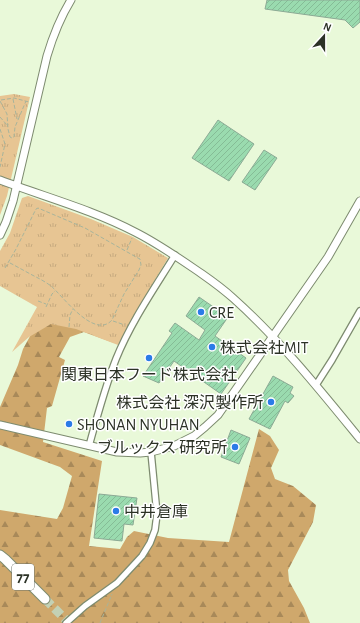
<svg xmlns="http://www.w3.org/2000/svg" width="360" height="623" viewBox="0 0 360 623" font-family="'Alegreya Sans','Noto Sans JP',sans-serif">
  <defs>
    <pattern id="forest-firs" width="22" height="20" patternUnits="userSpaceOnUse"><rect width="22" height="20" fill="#cfa86c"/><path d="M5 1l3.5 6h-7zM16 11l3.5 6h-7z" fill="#a88959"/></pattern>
    <pattern id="park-tufts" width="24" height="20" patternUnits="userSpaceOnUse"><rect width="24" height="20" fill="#e7c593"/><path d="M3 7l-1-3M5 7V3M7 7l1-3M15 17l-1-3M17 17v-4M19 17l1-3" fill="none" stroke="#c6aa7f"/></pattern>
    <pattern id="building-hatch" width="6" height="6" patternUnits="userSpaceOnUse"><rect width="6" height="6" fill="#9adbaf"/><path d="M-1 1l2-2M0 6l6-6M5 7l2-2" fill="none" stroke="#85bc96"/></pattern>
  </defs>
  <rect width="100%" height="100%" fill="#e9f9d9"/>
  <polygon fill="url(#forest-firs)" points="60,311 114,343 84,332 70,337 59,357 65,360 52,406 47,408 43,442 102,461 89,546 120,549 127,537 134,531 168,538 229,542 259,429 270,436 279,450 271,468 275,479 293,486 316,505 313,522 288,570 289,581 304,608 310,623 0,623 0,510 57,519 63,508 72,476 60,467 0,445 0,407 18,365 23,349 40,318"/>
  <g fill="url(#park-tufts)">
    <polygon points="14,94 30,97 7,196 0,215 0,96"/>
    <polygon points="28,196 91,219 133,237 168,258 134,315 118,345 76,329 51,324 29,337 12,352 37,307 0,286 0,251 10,233 22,198"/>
  </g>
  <g fill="url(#building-hatch)" stroke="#8caa95">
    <polygon points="267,0 360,0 360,22 353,28 345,20 265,9"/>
    <polygon points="218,120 254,144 229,181 192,158"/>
    <polygon points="264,150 277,158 255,190 242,182"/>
    <polygon points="199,297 228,317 215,336 246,358 221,394 174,361 159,383 143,376 172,333 169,331 175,323 199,340 205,330 186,316"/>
    <polygon points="273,376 293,387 290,393 294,396 288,403 285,401 270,429 249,419"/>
    <polygon points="231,430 250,438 239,464 221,457"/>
    <polygon points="99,494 137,498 133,525 124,524 122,541 94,538"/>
  </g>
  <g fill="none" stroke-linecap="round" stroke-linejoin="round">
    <polyline stroke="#c3d1b5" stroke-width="9" stroke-dasharray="9 4.5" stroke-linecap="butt" points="45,599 69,623"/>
    <defs>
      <g id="minor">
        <polyline points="316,385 332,360 360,311"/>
        <path d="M89,446c8,-29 16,-59 27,-87 15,-37 38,-70 59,-104"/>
        <polyline points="66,623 85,606 117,583 142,556 150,543 155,530 157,514 151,452"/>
      </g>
      <g id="tertiary">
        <path d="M0,180c45,17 93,30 135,52 24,12 45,27 67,42 10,7 21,15 31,24 47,42 87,92 127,141"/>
        <path d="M0,235l6,-13 7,-21 34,-145c6,-20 13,-38 24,-56"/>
        <polyline points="0,425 117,452 140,453 151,452 174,446 194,436 205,427 218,415 328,257 360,201"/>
      </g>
      <polyline id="primary" points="0,555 5,559 45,599"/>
    </defs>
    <use href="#minor" stroke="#7d8b6f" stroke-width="8"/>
    <use href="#tertiary" stroke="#7d8b6f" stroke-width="9"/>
    <use href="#primary" stroke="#7d8b6f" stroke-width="11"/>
    <g stroke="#a7b49b" stroke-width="1" stroke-dasharray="4 2" stroke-linecap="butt">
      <polyline points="13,99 17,119"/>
      <polyline points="1,100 14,98 29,102"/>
      <polyline points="0,101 7,114 8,129 10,137 12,138 14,137 15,127 26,101"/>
      <polyline points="0,117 7,125"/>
      <polyline points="0,129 5,144 0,167"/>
      <polyline points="127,250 132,238"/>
      <path d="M5,268l11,-19 20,-40 2,-1 47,20 51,29 4,2 1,6 -2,5 -15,24 -12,26c-18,20 -49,-24 -61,-34 -4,-3 -9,-6 -13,-8 -10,-5 -20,-11 -30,-16"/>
      <polyline points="38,301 46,304"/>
      <polyline points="46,307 52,294 55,291"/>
      <polyline points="113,321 125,325"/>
      <polyline points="69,327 70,315 73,309"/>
      <polyline points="100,623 112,594"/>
    </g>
    <use href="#minor" stroke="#fff" stroke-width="5.5"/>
    <use href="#tertiary" stroke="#fff" stroke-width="7"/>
    <use href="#primary" stroke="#fff" stroke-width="9"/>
  </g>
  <g fill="#2b7be7" stroke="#fff" stroke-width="1.5">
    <circle cx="201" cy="312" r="4"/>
    <circle cx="212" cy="347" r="4"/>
    <circle cx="149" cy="358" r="4"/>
    <circle cx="271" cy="402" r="4"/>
    <circle cx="69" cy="424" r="4"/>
    <circle cx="235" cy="447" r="4"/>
    <circle cx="116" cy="511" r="4"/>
  </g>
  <g text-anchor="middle" stroke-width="3" stroke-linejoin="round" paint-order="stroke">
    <rect fill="#fff" stroke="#6b7067" stroke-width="1" x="12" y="564" width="22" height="26" rx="3"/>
    <g font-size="15" font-weight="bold" fill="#2c3226">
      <text x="23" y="582">77</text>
    </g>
    <g font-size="16" fill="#2c3226" stroke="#fff" text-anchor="start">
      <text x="209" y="318">CRE</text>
      <text x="220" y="353">株式会社MIT</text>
      <text x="149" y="380" text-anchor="middle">関東日本フード株式会社</text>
      <text x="263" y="408" text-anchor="end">株式会社 深沢製作所</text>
      <text x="77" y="430">SHONAN NYUHAN</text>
      <text x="227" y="453" text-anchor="end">ブルックス 研究所</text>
      <text x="124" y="517">中井倉庫</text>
    </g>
  </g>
  <g transform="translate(324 36) rotate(21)" stroke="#ffffff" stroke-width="3" paint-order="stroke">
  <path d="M0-3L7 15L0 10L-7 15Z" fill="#2c3226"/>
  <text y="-6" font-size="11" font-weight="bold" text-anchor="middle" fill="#2c3226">N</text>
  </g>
</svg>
